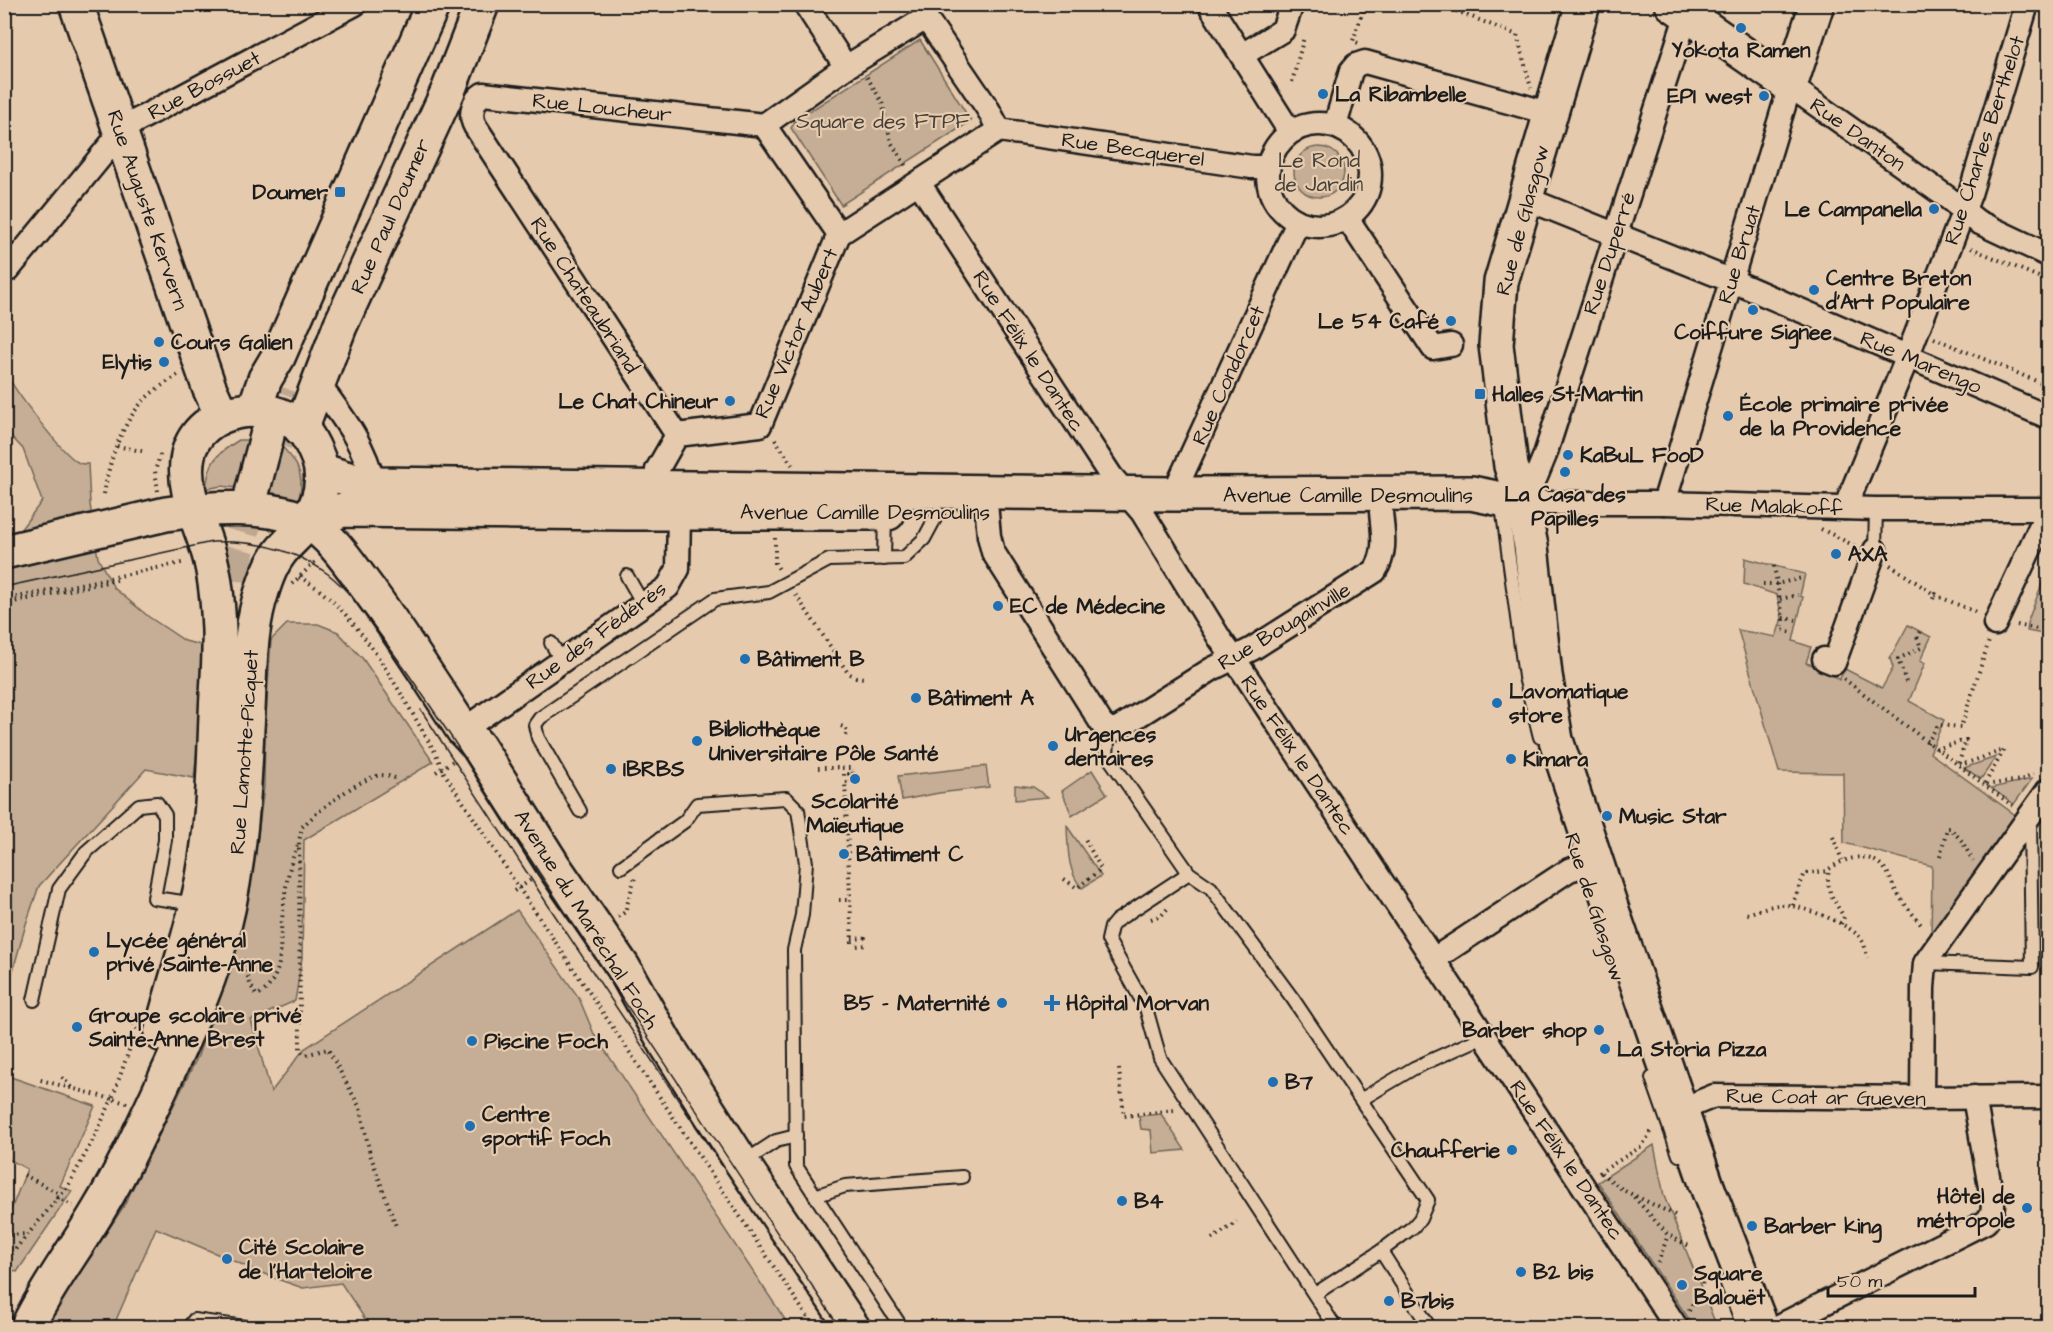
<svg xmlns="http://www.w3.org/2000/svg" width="2053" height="1332" viewBox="0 0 2053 1332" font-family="'Architects Daughter',sans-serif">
  <rect width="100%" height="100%" fill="#e6caad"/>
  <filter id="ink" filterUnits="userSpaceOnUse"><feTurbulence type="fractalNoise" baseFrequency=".0167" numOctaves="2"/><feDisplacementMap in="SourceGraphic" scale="12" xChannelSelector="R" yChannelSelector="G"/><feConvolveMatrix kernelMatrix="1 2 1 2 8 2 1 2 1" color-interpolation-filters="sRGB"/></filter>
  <g filter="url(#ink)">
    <g fill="#c5ae95" stroke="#706558" stroke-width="1.5">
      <polygon points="920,40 971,121 841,205 791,128 796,120"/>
      <circle cx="1319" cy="172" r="25"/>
      <path d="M5,371c9,19 56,82 74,92 2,1 6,1 9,1l2,40 8,54 16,30 35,29 36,24 23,6 -14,131 -48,-9 -107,117 -13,38 -21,75v-449l37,-49 -19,-52 -18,-19z"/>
      <path d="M239,440h18l-12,49 -24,-3 -15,3c3,-28 10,-35 33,-49z"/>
      <path d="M278,443c22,20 29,36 18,64l-31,-14z"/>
      <polygon points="1745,558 1805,574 1800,596 1803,597 1793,641 1811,647 1806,663 1821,667 1839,680 1845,669 1882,688 1893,668 1890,658 1908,625 1931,637 1920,661 1925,663 1909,701 1944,720 1930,753 2018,817 1931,942 1932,866 1844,843 1843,773 1779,772 1738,630 1776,637 1782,618 1777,595 1744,584"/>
      <polygon points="2048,568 2048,635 2027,631 2029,618"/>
      <polygon points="287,624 318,624 338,632 363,659 433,762 304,840 302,958 295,1001 251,1020 271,1092 304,1049 517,910 579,998 594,1034 790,1327 369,1327 369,1325 341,1283 303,1288 274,1278 156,1228 113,1327 47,1328 54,1312 124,1206 198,1056 239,927 256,850 264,787 265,729 271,640"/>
      <polygon points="1996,757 1981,779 1964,768"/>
      <polygon points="986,766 989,787 939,793 902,800 898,776"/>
      <polygon points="1092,770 1107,794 1072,816 1062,791"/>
      <polygon points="2032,779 2014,804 1991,788"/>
      <polygon points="1015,785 1033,787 1048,797 1015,800"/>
      <path d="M1067,826l34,50 -19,12c-15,-16 -14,-41 -15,-62z"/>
      <polygon points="5,1075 95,1106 60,1186 72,1191 17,1272 5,1266 5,1225 27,1169 5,1157"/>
      <polygon points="1161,1114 1185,1150 1153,1153 1151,1130 1141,1129 1139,1116"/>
      <polygon points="1654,1145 1664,1196 1717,1327 1694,1327 1598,1182"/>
    </g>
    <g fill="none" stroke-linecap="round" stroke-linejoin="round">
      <g stroke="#bea790" stroke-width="33" stroke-dasharray="33 16" stroke-linecap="butt">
        <polyline points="275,443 295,392"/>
        <polyline points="235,581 237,554 252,493"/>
      </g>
      <defs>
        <g id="lane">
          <polyline points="1501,499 1525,677 1540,737"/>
          <polyline points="1875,550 1876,509"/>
          <polyline points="884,559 885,515"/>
          <polyline points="627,576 643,604"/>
          <polyline points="551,643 562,661"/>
          <polyline points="1109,729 1107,755 1189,873 1211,888 1293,999 1428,1200 1420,1219 1413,1227 1381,1251 1315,1294"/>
          <polyline points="580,811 538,738 535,725 540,718 715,599 769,592 829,560 904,558 924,539 938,513"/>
          <polyline points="621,867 685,821 697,804 786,798 798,810 806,863 802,915 794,950 796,1166 902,1328"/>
          <polyline points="1189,873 1116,921 1111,927 1108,940 1146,1008 1160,1058 1336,1328"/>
          <polyline points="1925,963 2032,967 2030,820"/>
          <polyline points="34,1000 59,889 86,852 139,805 157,803 165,815 165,840 154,898 197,904"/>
          <polyline points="1652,1078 1679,1155"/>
          <polyline points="1362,1099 1414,1068 1485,1036"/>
          <polyline points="744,1162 776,1141 796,1136"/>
          <polyline points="815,1196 845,1186 962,1177"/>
          <polyline points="1381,1251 1430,1328"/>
          <polyline points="1726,1281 1744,1328"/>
          <polyline points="188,1328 194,1320 252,1328"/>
        </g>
        <g id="street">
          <polyline points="805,4 846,67"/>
          <polyline points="1209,4 1290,132"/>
          <polyline points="1690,4 1545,455 1536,477 1521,497 1546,503 1664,503 1876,509 2048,509"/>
          <polygon points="926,18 988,109 999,130 839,234 764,125 846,67"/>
          <polyline points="1242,55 1283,30 1292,4"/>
          <circle cx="1319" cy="175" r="51"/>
          <polyline points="1335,126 1351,71 1356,65 1365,62 1552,114"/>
          <polyline points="999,130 1252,167 1268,167"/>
          <polyline points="919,183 1111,476 1142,512 1220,639 1244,673 1677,1328"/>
          <polyline points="1527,199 1742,285 2048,417"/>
          <polyline points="1347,218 1433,348 1451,345"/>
          <polyline points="4,271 8,270 121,132 136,121 355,4"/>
          <path d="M318,383c25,35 45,58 56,101"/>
          <polyline points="677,435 760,425 839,234"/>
          <path d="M655,487l2,-17 20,-35 -202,-309c-6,-11 -2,-26 8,-32l281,31"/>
          <path d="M985,492l4,44 4,16 109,172 7,5h8l95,-60 40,-20 123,-78c12,-19 8,-37 6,-59"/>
          <polyline points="1164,499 1173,494 1178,484 1298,222"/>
          <polyline points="1664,503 1790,86 1948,198 1978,222 2048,255"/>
          <polyline points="1845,508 1903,368 1970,194 2027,4"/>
          <polyline points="1995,624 2048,510"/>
          <polyline points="1824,659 1834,663 1875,550"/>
          <polyline points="463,730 668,587 678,569 679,513"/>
          <polyline points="1434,959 1569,870 1596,862"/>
          <polyline points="1922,1098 1923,988 1925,963 2048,790"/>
          <polyline points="1680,1110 1714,1096 1922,1098 2048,1097"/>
          <polyline points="1775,1328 1986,1222 1992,1214 1993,1204 1974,1097"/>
        </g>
        <g id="secondary">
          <polyline points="76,4 209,387 222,416"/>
          <polyline points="1583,4 1501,282 1496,345 1511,466 1521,497 1531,546 1545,675 1556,740 1612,910 1708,1189 1762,1328"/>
          <polyline points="1672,4 1790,86 1817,4"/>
          <polyline points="254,410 265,379 278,357 433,4"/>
          <polyline points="301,429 340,326 448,91 482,4"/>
          <polyline points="323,471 358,482 374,484 1173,494 1471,493 1501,499 1521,497"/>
          <polyline points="252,493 267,436"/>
          <polyline points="307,522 343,510 626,513 888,513"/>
          <path d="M4,552l162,-38c39,-6 105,-11 141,8 20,10 40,38 53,56 37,49 70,101 103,152l15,16 75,119 70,102 43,77 76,119 111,165"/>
          <path d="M27,1328c20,-42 48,-78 71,-117 28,-46 50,-96 73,-145 20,-44 40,-87 52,-135 17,-67 21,-135 24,-203 3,-42 1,-87 12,-127 5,-17 10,-33 20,-47 8,-12 21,-20 28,-32 13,-20 19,-42 11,-64 -4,-10 -9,-22 -17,-30 -32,-31 -102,-21 -113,27 -7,34 12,67 21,99 7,24 9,51 10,76 1,28 -2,57 -3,85 -2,54 -3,109 -13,162 -10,53 -29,104 -42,157"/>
        </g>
      </defs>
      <use href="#lane" stroke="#1c1c1c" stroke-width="16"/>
      <use href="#street" stroke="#1c1c1c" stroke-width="27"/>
      <use href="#secondary" stroke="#1c1c1c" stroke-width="38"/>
      <g stroke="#1c1c1c" stroke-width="4" stroke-dasharray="1.5 4.5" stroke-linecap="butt">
        <polyline points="381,4 384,10 395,4"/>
        <polyline points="1451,4 1449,8 1517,35 1531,88"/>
        <polyline points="1358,43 1353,41 1365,4"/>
        <polyline points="867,77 882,102 891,142 907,168"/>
        <polyline points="1292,82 1304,37"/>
        <polyline points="1971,248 2048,281"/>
        <polyline points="1934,338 2048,386"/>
        <polyline points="775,439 792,465"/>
        <polyline points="117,446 146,452"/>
        <polyline points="158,491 155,471 161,452"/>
        <path d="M104,494c5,-33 17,-70 41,-95 10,-10 23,-17 34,-25"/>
        <polyline points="1821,529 1855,546"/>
        <polyline points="775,538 775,563 780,571"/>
        <polyline points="1890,565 1935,595 1978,613"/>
        <polyline points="1774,566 1783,618 1782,630 1793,633"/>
        <path d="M299,577c60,31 102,119 136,175l8,19 76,117 296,440"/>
        <polyline points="292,584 315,562"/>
        <polyline points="1763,584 1777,584 1802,578"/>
        <polyline points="796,595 848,673 856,677 864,678"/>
        <polyline points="1780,599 1798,595"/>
        <polyline points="1933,599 1937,590"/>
        <polyline points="4,600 186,562"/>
        <polyline points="4,604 121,579"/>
        <polyline points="1783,618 1796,620"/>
        <polyline points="2017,625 2048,631"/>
        <polyline points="1844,679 2013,806"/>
        <polyline points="1906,682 1898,659 1921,648 1917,636 1920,631"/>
        <polyline points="841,726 846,728 847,732 845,737"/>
        <polyline points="1927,743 1938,725 1961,727 1989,641"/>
        <polyline points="1936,749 1966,740 1958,766 2004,750 1984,785 2021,780 2033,774"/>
        <polyline points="818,768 852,768 853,770"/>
        <polyline points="436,772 456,759"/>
        <polyline points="844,774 844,779"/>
        <path d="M395,778c-6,-2 -12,-4 -19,-2 -23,7 -57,34 -74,51l-3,14 1,209 5,5 23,-6 32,59 10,46 26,72"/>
        <polyline points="1833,837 1842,860"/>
        <polyline points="1940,856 1947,828 1950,828 1962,841 1973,861"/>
        <polyline points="1064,879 1077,888 1101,869 1085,839"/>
        <polyline points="514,891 534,878"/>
        <polyline points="839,900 850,900"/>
        <polyline points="1792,905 1805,873 1829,871"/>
        <path d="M1747,914c12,-4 23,-9 36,-9 18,0 69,19 79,35 3,5 4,12 5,18"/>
        <polyline points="618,917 625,912 635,877"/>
        <polyline points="1151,919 1162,915 1169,907"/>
        <path d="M1841,924l3,-7c-11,-18 -19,-28 -15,-48 16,-11 37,-18 53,-3 8,7 9,17 14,25 7,12 17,23 26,35"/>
        <polyline points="852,939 865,938 865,940"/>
        <polyline points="852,943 845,782 851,782 849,774 853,774 853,770"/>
        <polyline points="857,946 867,945"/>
        <path d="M243,959l7,25 6,11c12,-3 18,-16 22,-27 3,-12 2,-26 3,-38 3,-29 5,-59 17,-86"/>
        <polyline points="130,1018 137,1029"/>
        <polyline points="1119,1069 1124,1116 1175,1110"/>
        <polyline points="62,1077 72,1088"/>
        <polyline points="127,1103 112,1099 134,1036"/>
        <polyline points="4,1166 9,1168"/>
        <polyline points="1599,1173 1642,1146 1653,1129"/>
        <polyline points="1601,1173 1623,1190 1677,1216"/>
        <polyline points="24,1175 60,1194"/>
        <polyline points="57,1197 73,1206"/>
        <polyline points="1634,1197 1668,1235 1689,1246"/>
        <polyline points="4,1235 27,1234"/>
        <polyline points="1212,1239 1237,1222"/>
        <polyline points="4,1263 68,1186 96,1134 112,1099 37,1079"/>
        <polyline points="1658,1263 1668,1235"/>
        <polyline points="1689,1311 1703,1282"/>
      </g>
      <use href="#lane" stroke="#e6caad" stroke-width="12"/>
      <use href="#street" stroke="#e6caad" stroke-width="22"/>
      <use href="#secondary" stroke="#e6caad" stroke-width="33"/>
      <g stroke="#1c1c1c" stroke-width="1.5">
        <path d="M4,587l208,-45c41,-2 82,7 116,32 23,18 39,43 56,66 40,55 78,112 114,170l342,518"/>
        <polyline points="421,710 548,905 725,1170"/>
      </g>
    </g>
  </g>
  <g fill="#1f6fb2" stroke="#e6caad" stroke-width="2">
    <circle cx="1741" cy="28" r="6"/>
    <circle cx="1323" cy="94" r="6"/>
    <circle cx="1764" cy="96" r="6"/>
    <rect x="334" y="186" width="12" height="12" rx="3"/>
    <circle cx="1934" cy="209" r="6"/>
    <circle cx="1814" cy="290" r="6"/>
    <circle cx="1753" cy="310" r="6"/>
    <circle cx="1451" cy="321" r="6"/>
    <circle cx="159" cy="342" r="6"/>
    <circle cx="164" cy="362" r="6"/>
    <rect x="1474" y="388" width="12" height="12" rx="3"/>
    <circle cx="730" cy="401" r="6"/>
    <circle cx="1728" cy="416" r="6"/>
    <circle cx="1568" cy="455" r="6"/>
    <circle cx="1565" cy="472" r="6"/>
    <circle cx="1836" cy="554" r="6"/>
    <circle cx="998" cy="606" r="6"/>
    <circle cx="745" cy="659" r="6"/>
    <circle cx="916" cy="698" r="6"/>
    <circle cx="1497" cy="703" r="6"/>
    <circle cx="697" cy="741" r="6"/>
    <circle cx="1053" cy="746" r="6"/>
    <circle cx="1511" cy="759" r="6"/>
    <circle cx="611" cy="769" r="6"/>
    <circle cx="855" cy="779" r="6"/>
    <circle cx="1607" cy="816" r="6"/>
    <circle cx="844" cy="854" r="6"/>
    <circle cx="94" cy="952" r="6"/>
    <circle cx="1002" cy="1003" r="6"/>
    <path d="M1049 994h6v6h6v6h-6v6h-6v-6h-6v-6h6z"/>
    <circle cx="77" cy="1027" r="6"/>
    <circle cx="1599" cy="1030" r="6"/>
    <circle cx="472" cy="1041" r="6"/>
    <circle cx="1605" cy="1049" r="6"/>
    <circle cx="1273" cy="1082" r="6"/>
    <circle cx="470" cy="1126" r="6"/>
    <circle cx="1512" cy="1150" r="6"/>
    <circle cx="1122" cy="1201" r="6"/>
    <circle cx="2027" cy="1208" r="6"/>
    <circle cx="1752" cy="1226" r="6"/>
    <circle cx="227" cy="1259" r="6"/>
    <circle cx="1521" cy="1272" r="6"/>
    <circle cx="1682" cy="1285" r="6"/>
    <circle cx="1389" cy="1301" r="6"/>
  </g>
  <g text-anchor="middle" stroke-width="4.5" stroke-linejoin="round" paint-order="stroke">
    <g font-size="21" font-weight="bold" fill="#1c1c1c" stroke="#e6caad" text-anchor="start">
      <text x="1741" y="57" text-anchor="middle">Yokota Ramen</text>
      <text x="1335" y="101">La Ribambelle</text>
      <text x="1752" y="103" text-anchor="end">EPI west</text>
      <text x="328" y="199" text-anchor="end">Doumer</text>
      <text x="1922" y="216" text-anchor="end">Le Campanella</text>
      <text x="1826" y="285">Centre Breton<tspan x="1826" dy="24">d'Art Populaire</tspan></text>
      <text x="1439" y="328" text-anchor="end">Le 54 Café</text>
      <text x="1753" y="339" text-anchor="middle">Coiffure Signee</text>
      <text x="171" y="349">Cours Galien</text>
      <text x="152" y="369" text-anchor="end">Elytis</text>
      <text x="1492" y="401">Halles St-Martin</text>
      <text x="718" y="408" text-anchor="end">Le Chat Chineur</text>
      <text x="1740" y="411">École primaire privée<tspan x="1740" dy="24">de la Providence</tspan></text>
      <text x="1580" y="462">KaBuL FooD</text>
      <text x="1565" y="501" text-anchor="middle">La Casa des<tspan x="1565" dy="24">Papilles</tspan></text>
      <text x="1848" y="561">AXA</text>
      <text x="1010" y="613">EC de Médecine</text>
      <text x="757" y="666">Bâtiment B</text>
      <text x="1509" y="698">Lavomatique<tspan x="1509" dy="24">store</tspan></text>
      <text x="928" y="705">Bâtiment A</text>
      <text x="709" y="736">Bibliothèque<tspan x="709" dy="24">Universitaire Pôle Santé</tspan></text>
      <text x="1065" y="741">Urgences<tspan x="1065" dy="24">dentaires</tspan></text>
      <text x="1523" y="766">Kimara</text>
      <text x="623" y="776">IBRBS</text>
      <text x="855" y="808" text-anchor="middle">Scolarité<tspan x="855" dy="24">Maïeutique</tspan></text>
      <text x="1619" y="823">Music Star</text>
      <text x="856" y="861">Bâtiment C</text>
      <text x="106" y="947">Lycée général<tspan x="106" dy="24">privé Sainte-Anne</tspan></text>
      <text x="990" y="1010" text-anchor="end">B5 - Maternité</text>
      <text x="1066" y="1010">Hôpital Morvan</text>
      <text x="89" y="1022">Groupe scolaire privé<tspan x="89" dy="24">Sainte-Anne Brest</tspan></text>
      <text x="1587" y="1037" text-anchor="end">Barber shop</text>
      <text x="484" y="1048">Piscine Foch</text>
      <text x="1617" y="1056">La Storia Pizza</text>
      <text x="1285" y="1089">B7</text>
      <text x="482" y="1121">Centre<tspan x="482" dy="24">sportif Foch</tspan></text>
      <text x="1500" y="1157" text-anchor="end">Chaufferie</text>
      <text x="2015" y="1203" text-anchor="end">Hôtel de<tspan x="2015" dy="24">métropole</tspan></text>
      <text x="1134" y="1208">B4</text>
      <text x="1764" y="1233">Barber king</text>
      <text x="239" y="1254">Cité Scolaire<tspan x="239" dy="24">de l'Harteloire</tspan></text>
      <text x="1533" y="1279">B2 bis</text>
      <text x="1694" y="1280">Square<tspan x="1694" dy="24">Balouët</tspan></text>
      <text x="1401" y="1308">B7bis</text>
    </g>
    <g font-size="21" fill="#1c1c1c" stroke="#e6caad">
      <text transform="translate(204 85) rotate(-28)" y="7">Rue Bossuet</text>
      <text transform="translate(602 107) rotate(6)" y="7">Rue Loucheur</text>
      <text transform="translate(1858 134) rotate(35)" y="7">Rue Danton</text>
      <text transform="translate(1984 140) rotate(-72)" y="7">Rue Charles Berthelot</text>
      <text transform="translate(1133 149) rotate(8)" y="7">Rue Becquerel</text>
      <text transform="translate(148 210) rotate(71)" y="7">Rue Auguste Kervern</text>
      <text transform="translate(390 216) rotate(-66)" y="7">Rue Paul Doumer</text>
      <text transform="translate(1522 220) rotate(-75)" y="7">Rue de Glasgow</text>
      <text transform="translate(1609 253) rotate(-72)" y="7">Rue Duperré</text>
      <text transform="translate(1739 254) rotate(-73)" y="7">Rue Bruat</text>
      <text transform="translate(585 295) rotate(57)" y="7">Rue Chateaubriand</text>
      <text transform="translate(796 333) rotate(-67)" y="7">Rue Victor Aubert</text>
      <text transform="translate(1029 351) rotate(57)" y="7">Rue Félix le Dantec</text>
      <text transform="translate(1921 362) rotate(23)" y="7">Rue Marengo</text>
      <text transform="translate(1228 375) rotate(-66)" y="7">Rue Condorcet</text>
      <text x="1348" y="502">Avenue Camille Desmoulins</text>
      <text transform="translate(1774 506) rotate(2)" y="7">Rue Malakoff</text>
      <text x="865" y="519">Avenue Camille Desmoulins</text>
      <text transform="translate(1284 626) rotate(-31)" y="7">Rue Bougainville</text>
      <text transform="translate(596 635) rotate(-36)" y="7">Rue des Fédérés</text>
      <text transform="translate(244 752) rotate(-86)" y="7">Rue Lamotte-Picquet</text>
      <text transform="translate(1298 755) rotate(56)" y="7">Rue Félix le Dantec</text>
      <text transform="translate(1595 907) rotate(72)" y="7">Rue de Glasgow</text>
      <text transform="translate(587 919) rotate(58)" y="7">Avenue du Maréchal Foch</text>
      <text transform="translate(1826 1097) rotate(1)" y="7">Rue Coat ar Gueven</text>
      <text transform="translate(1567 1160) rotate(56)" y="7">Rue Félix le Dantec</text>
    </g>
    <g font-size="21" fill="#46403a" stroke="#e6caad">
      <text x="883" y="128">Square des FTPF</text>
      <text x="1319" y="167">Le Rond<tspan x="1319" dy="24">de Jardin</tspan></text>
    </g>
  </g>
  <rect width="2053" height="1332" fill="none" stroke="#e6caad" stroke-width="24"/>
  <rect x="12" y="12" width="2029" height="1308" fill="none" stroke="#1c1c1c" stroke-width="2" filter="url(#ink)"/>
  <path d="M1828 1287v9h147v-9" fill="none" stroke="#1c1c1c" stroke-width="3"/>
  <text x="1837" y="1287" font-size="18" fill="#1c1c1c" stroke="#e6caad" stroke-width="4.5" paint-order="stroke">50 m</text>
</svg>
